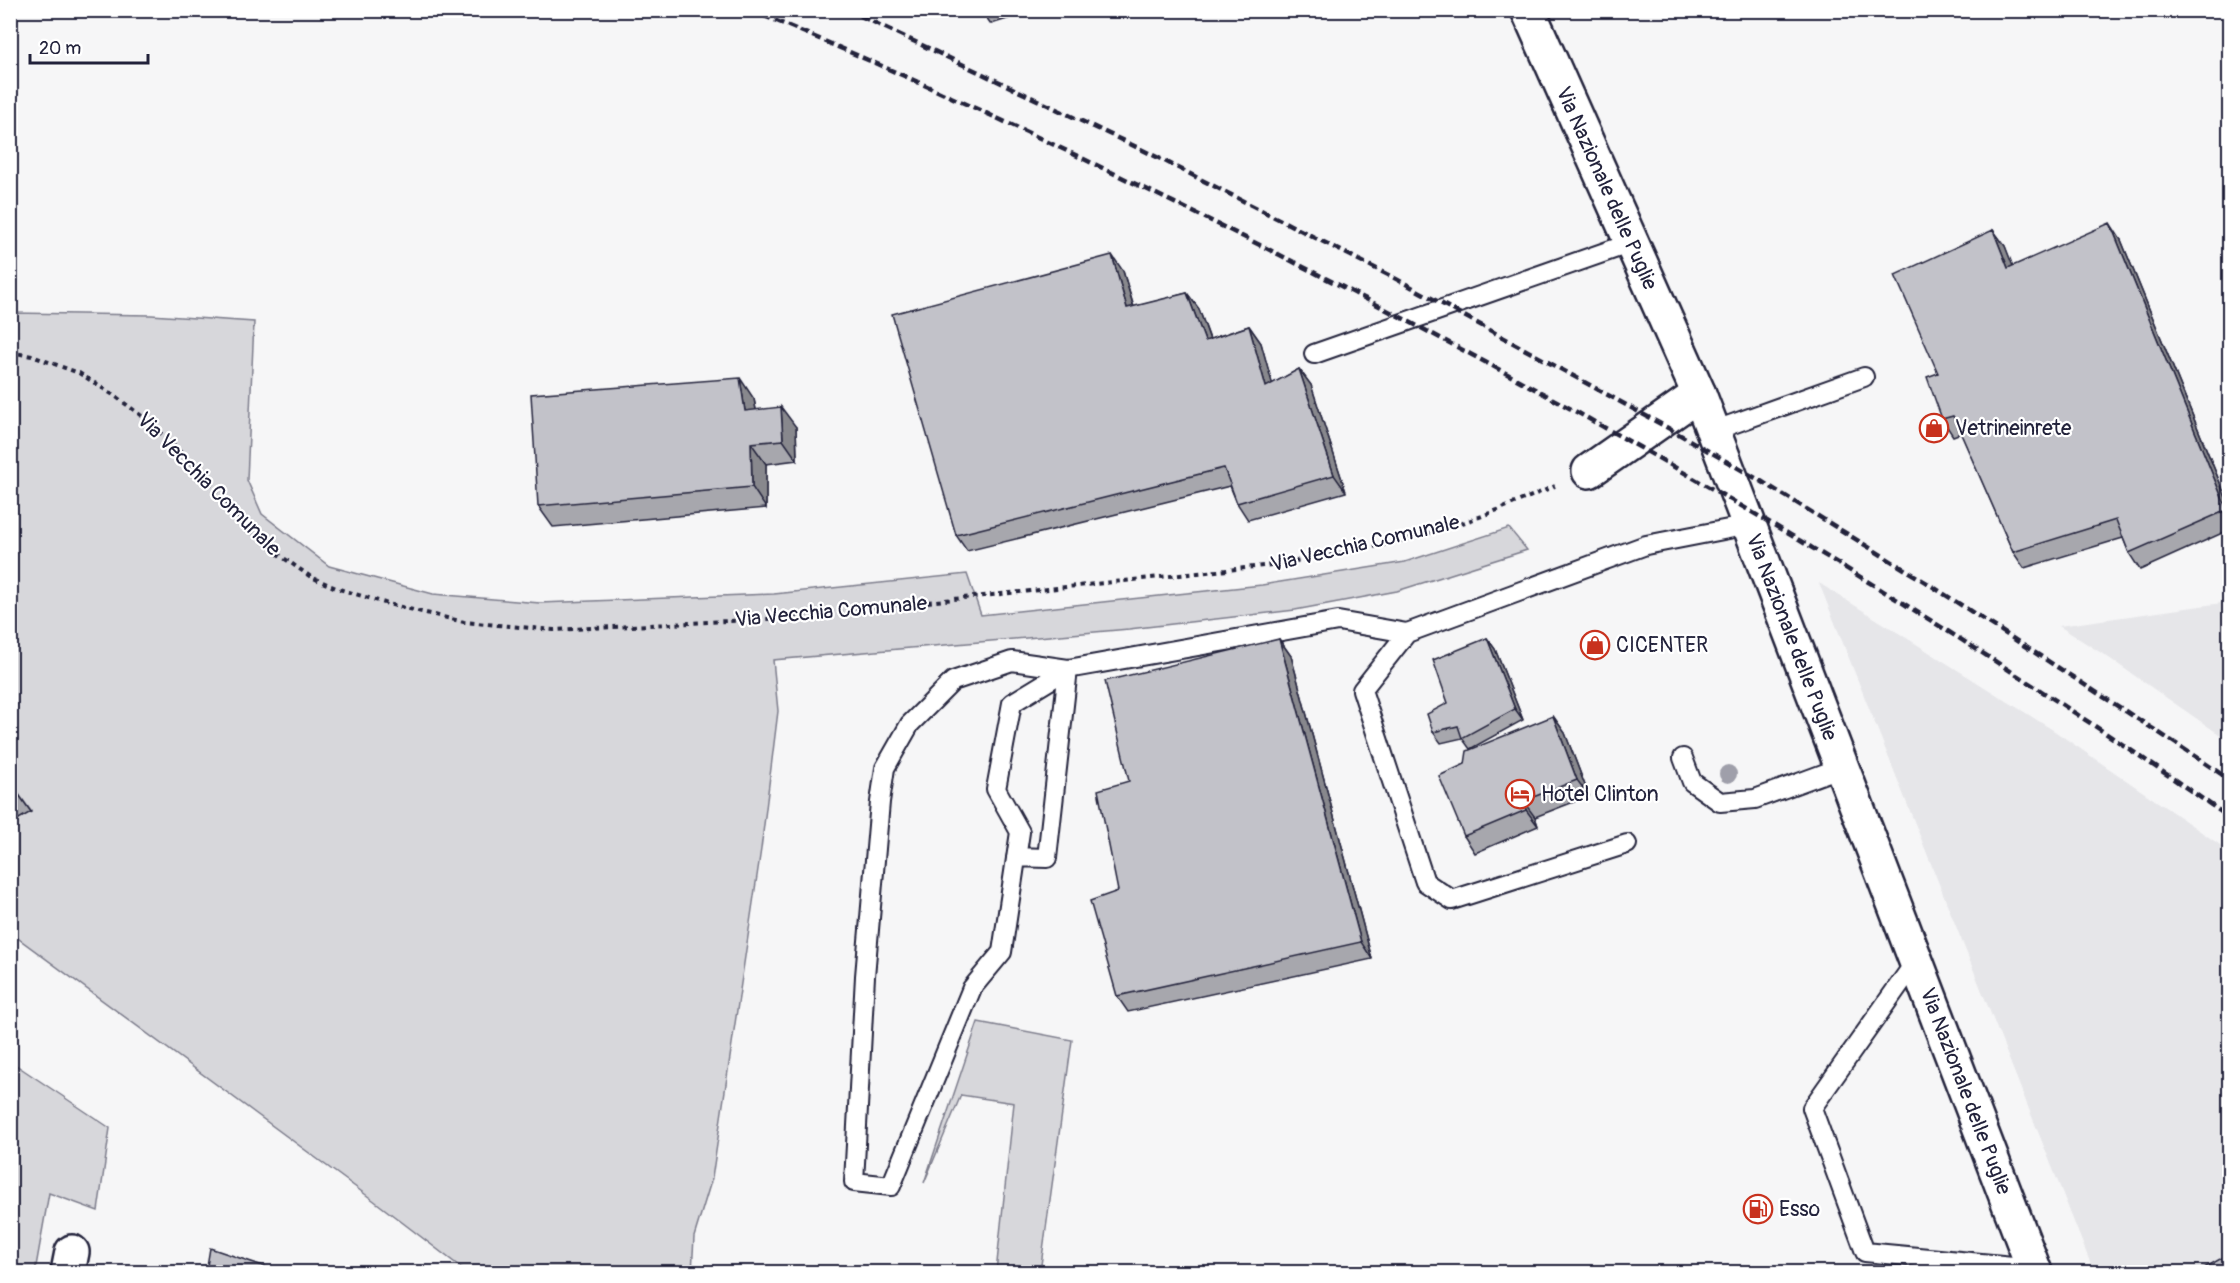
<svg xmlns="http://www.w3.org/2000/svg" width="2240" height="1283" viewBox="0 0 2240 1283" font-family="Pangolin,sans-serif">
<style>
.built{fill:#e6e6e9}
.green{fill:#d7d7db;stroke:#7c7c8b;stroke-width:1.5}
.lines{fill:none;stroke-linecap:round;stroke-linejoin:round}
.service-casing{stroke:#22223b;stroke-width:22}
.minor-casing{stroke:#22223b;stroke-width:38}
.primary-casing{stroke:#22223b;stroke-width:38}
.path{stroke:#22223b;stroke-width:4;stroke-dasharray:4.5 4.5;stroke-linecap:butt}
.service{stroke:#fff;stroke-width:18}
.minor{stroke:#fff;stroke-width:33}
.primary{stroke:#fff;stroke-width:33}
.rail{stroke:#22223b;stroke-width:4.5;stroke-dasharray:9 4.5;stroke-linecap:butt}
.tree{fill:#9f9faa}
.wall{fill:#a7a7ad;stroke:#22223b;stroke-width:1.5}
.shaded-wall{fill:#88888d;stroke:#22223b;stroke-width:1.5}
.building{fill:#c2c2c9;stroke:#22223b;stroke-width:1.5}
.labels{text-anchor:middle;stroke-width:4.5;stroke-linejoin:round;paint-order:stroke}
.street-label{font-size:21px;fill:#22223b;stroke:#fff}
.poi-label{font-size:21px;fill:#22223b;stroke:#fff;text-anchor:start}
</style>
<rect width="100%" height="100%" fill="#f6f6f7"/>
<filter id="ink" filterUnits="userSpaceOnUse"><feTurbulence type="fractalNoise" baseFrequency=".0167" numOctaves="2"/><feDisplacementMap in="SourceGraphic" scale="12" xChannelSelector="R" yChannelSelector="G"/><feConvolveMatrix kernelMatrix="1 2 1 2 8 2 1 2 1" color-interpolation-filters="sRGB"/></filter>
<g filter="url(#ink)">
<path class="built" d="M1819,583L2053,730L2229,851V1272H2094Z
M2229,602V741L2109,658L2059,626Z"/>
<path class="green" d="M11,313L151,315L254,322L247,480L262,514L329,566L433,594L540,603L774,594L967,574L981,615L1262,585L1405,562L1509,528L1527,550L1397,591L1295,610L1129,629L773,660L778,711L761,849L712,1178L694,1237L692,1272H467L373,1200L11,933V824L31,811L10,782Z
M978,1022L1072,1040L1040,1272H996L1014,1103L961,1095L924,1183Z
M10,1061L110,1128L98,1211L49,1193L35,1272H11Z"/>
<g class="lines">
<g class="service-casing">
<path id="service" d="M1314,354L1631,243
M1713,431L1864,377
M1068,669L1012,703L996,789L1020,832L1002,952L972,988L891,1186L854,1182L865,976L880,802L885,768L910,724L953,681L1012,661L1068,669L1338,621L1407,633
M1683,758L1692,782L1720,802L1755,799L1842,767
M1627,844L1452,900L1425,882L1362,690L1407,633L1646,545L1749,525
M1016,857L1047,858L1068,669
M1916,961L1812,1108L1865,1252L2034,1268"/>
</g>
<g class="minor-casing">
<path id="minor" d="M1589,471L1699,394
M68,1272L72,1252"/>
</g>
<g class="primary-casing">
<path id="primary" d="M1528,10L1699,394L2035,1272"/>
</g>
<path class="path" d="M10,352L32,356L79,373L115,396L147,420L208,479L244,525L278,554L311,577L336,588L388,604L464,622L554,630L767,619L1264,566C1323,557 1383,547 1440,530C1479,519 1517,502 1555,486"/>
<use href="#service" class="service"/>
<use href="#minor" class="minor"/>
<use href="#primary" class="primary"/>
<path class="rail" d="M750,10C926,82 1097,164 1266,248C1600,416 1923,604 2230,818
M848,10L1151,154L1406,284L1668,428L1761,481L1927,583L2178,745L2230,780"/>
</g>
<circle class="tree" cx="1728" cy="774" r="9"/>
<path class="wall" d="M981,10H1036L991,24Z
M1993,230L2005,246L2012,266L2121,240L2229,505V530L2140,570L2129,553L2123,538L2024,568L2013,552L1961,433L1953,436L1942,419L1938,373Z
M1123,271L1134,307L1187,293L1199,309L1210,339L1249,326L1261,343L1272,384L1299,369L1311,385L1346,492L1248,520L1237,503L1230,486L967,551L956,535Z
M754,399L756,410L796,427L797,460L766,464V508L553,527L538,506Z
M1487,638L1495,649L1523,720L1470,749L1462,738L1441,743L1433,732L1448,703Z
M1279,639L1291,656L1372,959L1128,1012L1117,996L1118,891L1129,781Z
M1553,716L1565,733L1589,796L1535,817L1538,826L1475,853L1464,836L1465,764Z
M10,782L31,812L10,824Z"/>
<path class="shaded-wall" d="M2110,223L2121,240L2229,505V514L2227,510Z
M1993,230L2005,246L2020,284L2008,268Z
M1112,255L1123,271L1139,325L1127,308Z
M1187,293L1199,309L1216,357L1205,341Z
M1249,326L1261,343L1278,404L1266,387Z
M1299,369L1311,385L1346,492L1334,475Z
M740,378L754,399L760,432L745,411Z
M781,407L796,427L797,460L783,440Z
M751,443L766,464V508L752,487Z
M1487,638L1495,649L1523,720L1515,709Z
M1279,639L1291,656L1372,959L1361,942Z
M1553,716L1565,733L1589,796L1577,780Z
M1523,801L1535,817L1538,826L1526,810Z"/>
<path class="building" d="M2110,223L2227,510L2129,553L2116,520L2013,552L1953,416L1942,419L1927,377L1938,373L1895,275L1993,230L2008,268Z
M1112,255L1127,308L1187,293L1205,341L1249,326L1266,387L1299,369L1334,475L1237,503L1224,468L956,535L892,314Z
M740,378L745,411L781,407L783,440L751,443L752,487L538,506L531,394Z
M1487,638L1515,709L1462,738L1458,726L1433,732L1427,714L1448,703L1433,660Z
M1279,639L1361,942L1117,996L1090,901L1118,891L1098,790L1129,781L1105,681Z
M1553,716L1577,780L1523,801L1526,810L1464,836L1439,776L1465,764L1467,751Z
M10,782L16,791L10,794Z
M210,1248L281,1272H206Z
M2229,1254V1272H2197Z"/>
</g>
<defs>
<g id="shop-ring" transform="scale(1.5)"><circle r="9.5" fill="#fff" stroke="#c8321e" stroke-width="1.5"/><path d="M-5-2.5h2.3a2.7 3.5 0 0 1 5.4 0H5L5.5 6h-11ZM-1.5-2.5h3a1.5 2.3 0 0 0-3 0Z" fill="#c8321e"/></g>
<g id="hotel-ring" transform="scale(1.5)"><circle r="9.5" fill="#fff" stroke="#c8321e" stroke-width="1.5"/><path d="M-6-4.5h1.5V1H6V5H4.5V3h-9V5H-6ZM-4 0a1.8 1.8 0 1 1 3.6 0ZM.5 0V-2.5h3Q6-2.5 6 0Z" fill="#c8321e"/></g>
<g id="fuel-ring" transform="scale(1.5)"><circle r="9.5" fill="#fff" stroke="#c8321e" stroke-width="1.5"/><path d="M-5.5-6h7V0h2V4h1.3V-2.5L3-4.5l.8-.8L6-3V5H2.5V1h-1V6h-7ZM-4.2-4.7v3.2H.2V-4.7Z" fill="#c8321e"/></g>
</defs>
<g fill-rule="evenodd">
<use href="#shop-ring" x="1934" y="428"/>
<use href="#shop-ring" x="1595" y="645"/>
<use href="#hotel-ring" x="1520" y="794"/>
<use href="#fuel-ring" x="1758" y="1209"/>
</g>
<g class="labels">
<g class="street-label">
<text transform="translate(1607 188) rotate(66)" y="7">Via Nazionale delle Puglie</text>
<text transform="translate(209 484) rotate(45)" y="7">Via Vecchia Comunale</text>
<text transform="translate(1365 543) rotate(-13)" y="7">Via Vecchia Comunale</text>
<text transform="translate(831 611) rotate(-5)" y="7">Via Vecchia Comunale</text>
<text transform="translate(1792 637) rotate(69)" y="7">Via Nazionale delle Puglie</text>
<text transform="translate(1966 1091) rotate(69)" y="7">Via Nazionale delle Puglie</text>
</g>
<g class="poi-label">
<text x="1955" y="435">Vetrineinrete</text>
<text x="1616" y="652">CICENTER</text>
<text x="1541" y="801">Hotel Clinton</text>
<text x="1779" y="1216">Esso</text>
</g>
</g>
<rect width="2240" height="1283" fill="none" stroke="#fff" stroke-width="36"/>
<rect x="18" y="18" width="2204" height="1247" fill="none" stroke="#22223b" stroke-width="2" filter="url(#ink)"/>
<path d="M30 54v9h118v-9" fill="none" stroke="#22223b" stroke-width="3"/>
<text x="39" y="54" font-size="18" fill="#22223b" stroke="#ffffff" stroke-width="4.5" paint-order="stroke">20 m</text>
</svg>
